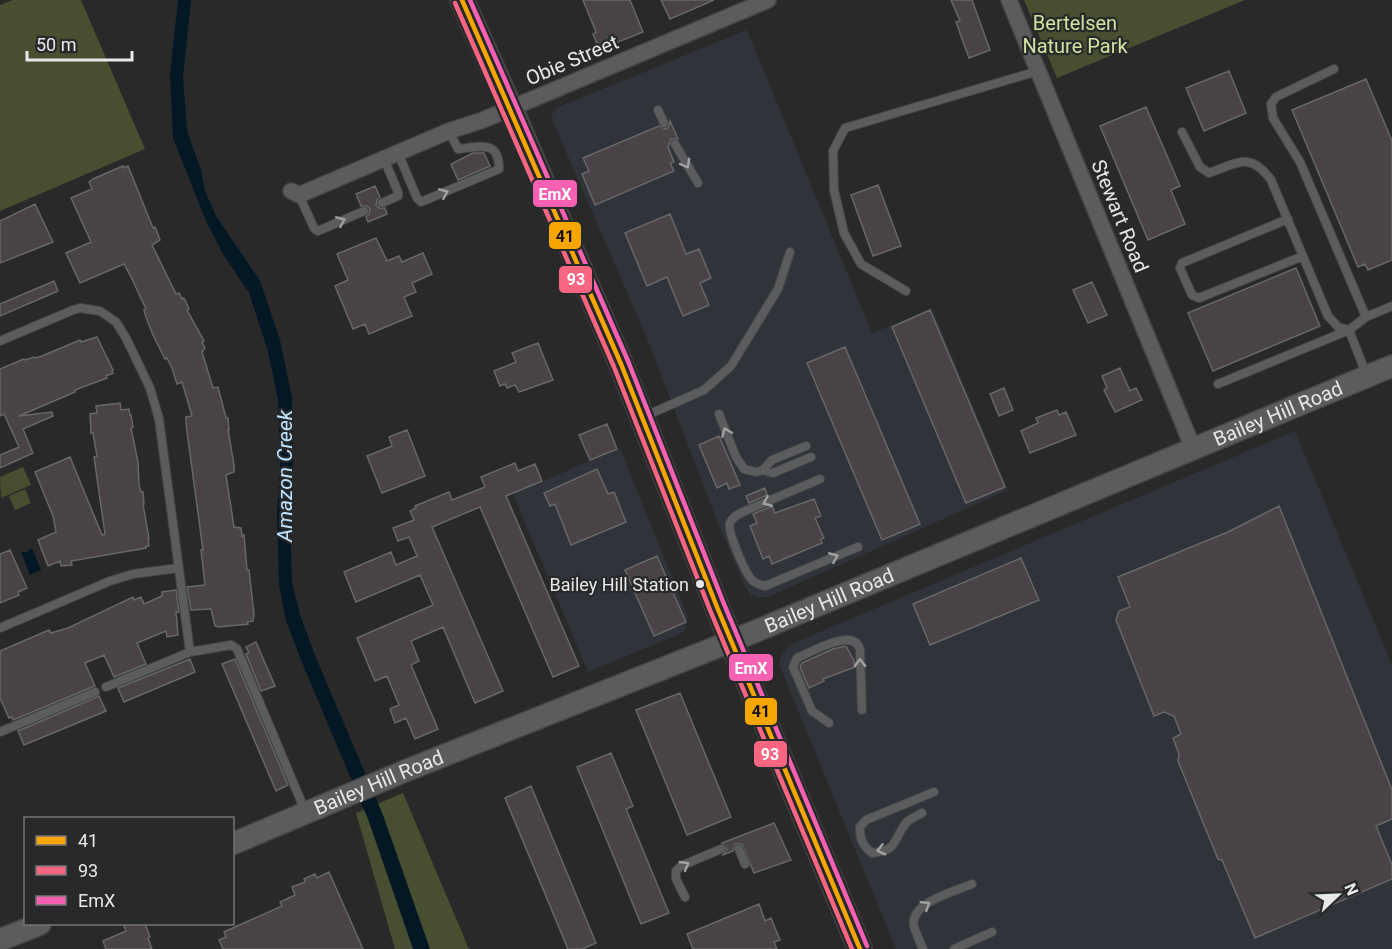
<svg xmlns="http://www.w3.org/2000/svg" width="1392" height="949" viewBox="0 0 1392 949" font-family="Roboto,sans-serif">
<style>
.built{fill:#30343a}
.green{fill:#484f31}
.water{fill:#041725}
.building{fill:#494347;stroke:#676767;stroke-width:1.5}
.lines{fill:none;stroke-linecap:round;stroke-linejoin:round}
.lane-casing{stroke:#454546;stroke-width:10}
.street-casing{stroke:#454546;stroke-width:18}
.secondary-casing{stroke:#454546;stroke-width:24}
.primary-casing{stroke:#454546;stroke-width:26}
.lane{stroke:#5b5c5d;stroke-width:8}
.street{stroke:#5b5c5d;stroke-width:15}
.secondary{stroke:#5b5c5d;stroke-width:21}
.primary{stroke:#6d6666;stroke-width:22}
.bus-1-casing{stroke:#28292b;stroke-width:9}
.bus-2-casing{stroke:#28292b;stroke-width:9}
.bus-3-casing{stroke:#28292b;stroke-width:9}
.bus-1{stroke:#f7a600;stroke-width:4.5}
.bus-2{stroke:#fa6682;stroke-width:4.5}
.bus-3{stroke:#f860b3;stroke-width:4.5}
.oneway{stroke:#a1a2a3}
.bus-dot{fill:#e7e8e9;stroke:#28292b;stroke-width:2}
.labels{text-anchor:middle;stroke-width:4.5;stroke-linejoin:round;paint-order:stroke}
.bus-label{font-size:18px;fill:#e7e8e9;stroke:#28292b;text-anchor:end}
.park-label{font-size:20px;fill:#d3e2a0;stroke:#28292b}
.street-label{font-size:20px;fill:#e7e8e9;stroke:#28292b}
.water-label{font-size:21px;font-style:italic;fill:#c0e5ff;stroke:#28292b}
.line-badge{stroke:#28292b;stroke-width:2}
.badge-label{font-size:16px;text-anchor:middle;font-weight:bold;fill:#fff}
.pale-badge-label{font-size:16px;text-anchor:middle;font-weight:bold;fill:#111}
</style>
<rect width="100%" height="100%" fill="#29292a"/>
<path class="built" d="M747,30L872,333L932,308L1008,490L768,597H756L750,594L745,587L714,513L647,338L551,117L556,108Z
M1295,431L1392,665V949H896L779,664L781,656L789,645Z
M620,448L688,617L684,632L588,672L513,494Z"/>
<path class="green" d="M13,0H81L145,149L0,211V5Z
M1024,0H1245L1057,78Z
M23,467L31,485L1,498L0,477Z
M25,489L31,503L15,510L9,496Z
M403,793L469,949H395L356,813Z"/>
<path class="water" d="M178,0H191L183,78L187,131L201,170L205,191L216,216L260,281L280,340L292,398L293,459L290,520L292,582L300,615L316,658L383,815L430,949H413L368,819L303,665L286,621L279,585L277,515L280,464L278,400L268,351L249,293L223,254L206,221L173,138L170,75Z
M32,548L41,570L30,575L21,552H27Z"/>
<path class="building" d="M583,0H630L643,32L610,45L612,48L601,53L593,34L596,32Z
M661,0H714L670,19Z
M951,0H972L990,50L969,58L956,22L960,21Z
M1229,71L1246,113L1204,131L1186,88Z
M1366,79L1392,141V260L1368,270L1365,264L1358,267L1292,110Z
M1146,107L1180,186L1171,190L1185,224L1148,240L1100,126Z
M670,121L678,139H671L668,147L674,162L670,163L674,171L595,205L582,174L589,171L583,158L659,126L666,129L669,126Z
M473,153H484L490,166L458,180L451,164Z
M123,166V168L128,166L153,228L155,227L160,240L152,245L176,294L179,293L182,299L184,298L189,309L187,310L204,341L202,342L205,348L202,352L213,388L218,387L226,418H228L229,430H228L234,465V472L226,475L234,527L241,528L242,536L244,535L247,570H249L254,614L253,621L247,622L248,624L218,627L215,626L211,609L191,610L187,587L205,585L201,550H203L186,424V417L192,416L182,382L177,384L172,368L167,358L165,359L153,335L146,317L144,310L146,309L131,277L124,264L80,283L66,253L91,242L71,198L92,189L89,182L93,179Z
M878,185L901,246L873,256L851,195Z
M375,186L380,197L377,200L376,205L379,208H385L387,214L368,222L366,217L369,214L370,209L367,206H361L356,194Z
M35,204L53,242L0,263V221Z
M670,214L686,254L699,249L711,278L700,283L709,305L683,316L667,277L647,286L625,233Z
M376,238L387,261L399,256L402,262L423,253L432,274L412,283L416,292L404,297L412,316L369,334L365,324L353,329L335,286L348,280L337,254Z
M1296,268L1320,326L1213,371L1188,313Z
M54,281L58,291L0,316V304Z
M1092,282L1107,315L1088,323L1073,290Z
M930,310L1005,487L966,503L892,327Z
M97,337L113,370L112,371L113,373L106,376L107,378L75,390V392L19,416L52,412L53,416L23,429L33,453L0,468V455L19,447L4,414L0,416V369L24,359L25,360L34,357L35,358L42,356L80,340L81,342Z
M538,343L553,380L519,392L515,385L507,388L505,384L500,386L494,371L516,362L512,353Z
M845,347L920,524L882,540L807,363Z
M1120,368L1130,391L1136,388L1142,400L1115,412L1104,390L1107,388L1102,376Z
M1004,388L1013,410L999,416L990,394Z
M120,403L121,410L129,409L130,415H131L133,427L131,428L138,462L139,485L141,492H143L144,504H143L149,539H148L149,546H146V548L71,561L72,565L61,566L60,561L48,566L38,540L56,532L53,516L35,472L70,457L102,535L105,534L94,457L97,456L93,433H91L90,414L97,413L96,406Z
M1057,410L1059,415L1066,412L1076,435L1030,453L1021,431L1038,423L1036,418Z
M607,424L617,449L590,460L579,435Z
M407,430L425,476L382,493L367,456L392,446L389,437Z
M719,436L740,485L729,489L727,483L717,488L699,445Z
M515,463L518,471L535,464L542,481L506,496L579,666L553,677L480,507L432,527L503,691L475,703L443,627L411,641L419,661L411,665L438,729L415,739L406,718L395,723L390,709L399,705L387,676L375,681L357,638L433,605L420,575L356,602L344,572L391,552L396,565L417,556L409,537L398,541L393,528L414,520L410,511L416,508L415,506L449,492L452,500L485,487L481,477Z
M597,469L608,494L614,492L626,522L571,545L555,504L550,506L544,493Z
M765,488L767,495L749,503L746,496Z
M814,499L821,516L815,518L824,538L821,539L822,543L772,564L769,556L763,559L750,526L757,523L753,514L772,506L775,513Z
M1279,506L1392,790V819L1376,826L1392,865V879L1255,938L1222,860L1218,859L1178,761L1179,754L1173,738L1181,734L1174,716L1164,712L1154,716L1116,620L1119,611L1130,607L1118,577L1228,532Z
M10,550L27,588L18,592L19,595L0,603V554Z
M657,556L686,622L654,636L625,570Z
M1021,558L1039,600L930,645L913,604Z
M176,590L179,612H176L178,635L167,637L166,631L137,643L146,664L114,677L104,655L85,663L95,686L13,720L12,717L9,718L0,698V651L49,630L51,633L68,628L133,597L134,600L141,597L144,604L162,596V592Z
M256,642L275,686L261,691L246,654L249,652L246,647Z
M846,646L854,661L855,667L823,679L824,681L809,688L800,667L802,663L833,649Z
M190,659L195,672L124,702L118,688Z
M235,659L288,785L276,791L222,664Z
M680,693L731,817L687,835L636,710Z
M99,696L106,711L24,745L18,731Z
M611,753L633,806L626,809L669,913L641,924L577,767Z
M531,786L596,943L582,949H568L505,798Z
M774,823L791,860L754,873L742,844H736L733,851L723,855L727,849L722,843Z
M329,872L363,949H223L219,940L226,937L224,932L282,906L280,902L295,895L292,887L305,882L304,879L315,874L317,878Z
M759,904L765,921L771,918L780,940L774,942L777,949H693L687,934Z
M123,924H145L150,937L148,938L152,949H106L103,941L126,931Z"/>
<g class="lines">
<g class="lane-casing">
<path id="lane" d="M1334,69L1276,97L1271,104L1273,118L1300,162L1366,317L1392,306
M658,110L664,123
M1182,132L1200,167L1209,173C1238,163 1250,151 1271,180L1328,316L1338,327L1349,330
M675,144L698,183
M398,153L417,198L421,202L499,169C499,139 479,147 458,149L449,131
M299,195L314,228L318,231L364,211
M382,203L398,196V192L384,159
M1288,219L1182,263L1180,268L1192,295L1199,298L1303,256
M906,291L861,264L844,233L834,190L833,151L845,128L1038,71
M1366,317L1349,330L1367,376
M0,341L73,310L80,308L100,311L116,322L126,338L150,388L159,419L190,652L231,645L237,649L306,813
M1218,384L1349,330
M719,414L736,457L744,469L756,472L763,470L773,473L811,457
M643,417L704,390L731,366L778,289L790,252
M763,470L772,460L806,446
M820,479L745,511C739,514 733,516 730,523C727,531 745,573 752,580C755,583 760,585 765,586L858,547
M0,628L110,581L133,574L178,568
M106,687L190,652
M829,723L812,711L793,667L797,658C812,652 853,627 860,649L862,710
M0,732L95,692
M922,813C917,816 909,819 906,823C892,841 899,850 872,853C862,845 860,839 860,827L866,820L934,792
M739,849L745,864
M685,897L676,879V871L681,866L721,849
M923,949C920,942 916,934 914,926C909,903 955,891 972,884
M954,949L992,932"/>
</g>
<g class="street-casing">
<path id="street" d="M1009,0L1193,448
M291,191L299,195L449,131L483,120L768,0"/>
</g>
<g class="secondary-casing">
<g id="secondary">
<path id="s1" d="M232,844L405,771L732,641L1392,366"/>
<path d="M0,940L40,924"/>
</g>
</g>
<g class="primary-casing">
<path id="primary" d="M462,0L511,109L621,364L717,607L860,949"/>
</g>
<use href="#lane" class="lane"/>
<use href="#street" class="street"/>
<use href="#secondary" class="secondary"/>
<use href="#primary" class="primary"/>
<g class="bus-1-casing">
<path id="bus-1" d="M462,0L621,364L717,607L860,949"/>
</g>
<g class="bus-2-casing">
<path id="bus-2" d="M455,3L614,367L710,610L852,949"/>
</g>
<g class="bus-3-casing">
<path id="bus-3" d="M470,0L628,361L724,604L867,946"/>
</g>
<use href="#bus-1" class="bus-1"/>
<use href="#bus-2" class="bus-2"/>
<use href="#bus-3" class="bus-3"/>
</g>
<defs><path id="oneway-chevron" d="M-2-3.5L2.5 0L-2 3.5" fill="none" stroke-width="1.6" stroke-linecap="round" stroke-linejoin="round" transform="scale(1.5)"/></defs>
<g class="oneway">
<use href="#oneway-chevron" transform="translate(686 164) rotate(61)"/>
<use href="#oneway-chevron" transform="translate(444 193) rotate(-23)"/>
<use href="#oneway-chevron" transform="translate(341 221) rotate(-23)"/>
<use href="#oneway-chevron" transform="translate(726 432) rotate(-112)"/>
<use href="#oneway-chevron" transform="translate(767 502) rotate(157)"/>
<use href="#oneway-chevron" transform="translate(834 557) rotate(-23)"/>
<use href="#oneway-chevron" transform="translate(860 663) rotate(-91)"/>
<use href="#oneway-chevron" transform="translate(881 850) rotate(165)"/>
<use href="#oneway-chevron" transform="translate(685 865) rotate(-30)"/>
<use href="#oneway-chevron" transform="translate(926 905) rotate(-32)"/>
</g>
<circle class="bus-dot" cx="700" cy="584" r="5"/>
<g class="labels">
<g class="bus-label">
<text x="689" y="591">Bailey Hill Station</text>
</g>
<g class="park-label">
<text x="1075" y="30">Bertelsen<tspan x="1075" dy="23">Nature Park</tspan></text>
</g>
<g class="street-label">
<text transform="translate(572 60) rotate(-23)" y="7">Obie Street</text>
<text transform="translate(1120 216) rotate(68)" y="7">Stewart Road</text>
<text dy="7" stroke="none"><textPath href="#s1" startOffset="1131">Bailey Hill Road</textPath></text>
<text dy="7" stroke="none"><textPath href="#s1" startOffset="645">Bailey Hill Road</textPath></text>
<text dy="7" stroke="none"><textPath href="#s1" startOffset="159">Bailey Hill Road</textPath></text>
</g>
<g class="water-label">
<text transform="translate(285 476) rotate(-90)" y="7">Amazon Creek</text>
</g>
</g>
<g class="line-badge">
<rect x="532" y="179" width="46" height="29" rx="6" fill="#f860b3"/>
<rect x="548" y="221" width="34" height="29" rx="6" fill="#f7a600"/>
<rect x="558" y="265" width="35" height="29" rx="6" fill="#fa6682"/>
<rect x="728" y="653" width="46" height="29" rx="6" fill="#f860b3"/>
<rect x="744" y="697" width="34" height="29" rx="6" fill="#f7a600"/>
<rect x="753" y="740" width="35" height="28" rx="6" fill="#fa6682"/>
</g>
<g class="badge-label">
<text x="555" y="200">EmX</text>
<text x="576" y="285">93</text>
<text x="751" y="674">EmX</text>
<text x="770" y="760">93</text>
</g>
<g class="pale-badge-label">
<text x="565" y="242">41</text>
<text x="761" y="717">41</text>
</g>
<rect x="24" y="817" width="210" height="108" fill="#28292b" stroke="#747577" stroke-width="1.5"/>
<rect x="36" y="836" width="30" height="9" fill="#f7a600" stroke="#747577" stroke-width="1.5"/>
<text x="78" y="847" font-size="18" fill="#e7e8e9">41</text>
<rect x="36" y="866" width="30" height="9" fill="#fa6682" stroke="#747577" stroke-width="1.5"/>
<text x="78" y="877" font-size="18" fill="#e7e8e9">93</text>
<rect x="36" y="896" width="30" height="9" fill="#f860b3" stroke="#747577" stroke-width="1.5"/>
<text x="78" y="907" font-size="18" fill="#e7e8e9">EmX</text>
<g transform="translate(1338 895) rotate(67)" stroke="#28292b" stroke-width="4.5" paint-order="stroke">
<path d="M0-4.5L10 22L0 15L-10 22Z" fill="#e7e8e9"/>
<text y="-9" font-size="16" font-weight="bold" text-anchor="middle" fill="#e7e8e9">N</text>
</g>
<path d="M27 51v9h105v-9" fill="none" stroke="#e7e8e9" stroke-width="3"/>
<text x="36" y="51" font-size="18" fill="#e7e8e9" stroke="#28292b" stroke-width="4.5" paint-order="stroke">50 m</text>
</svg>
